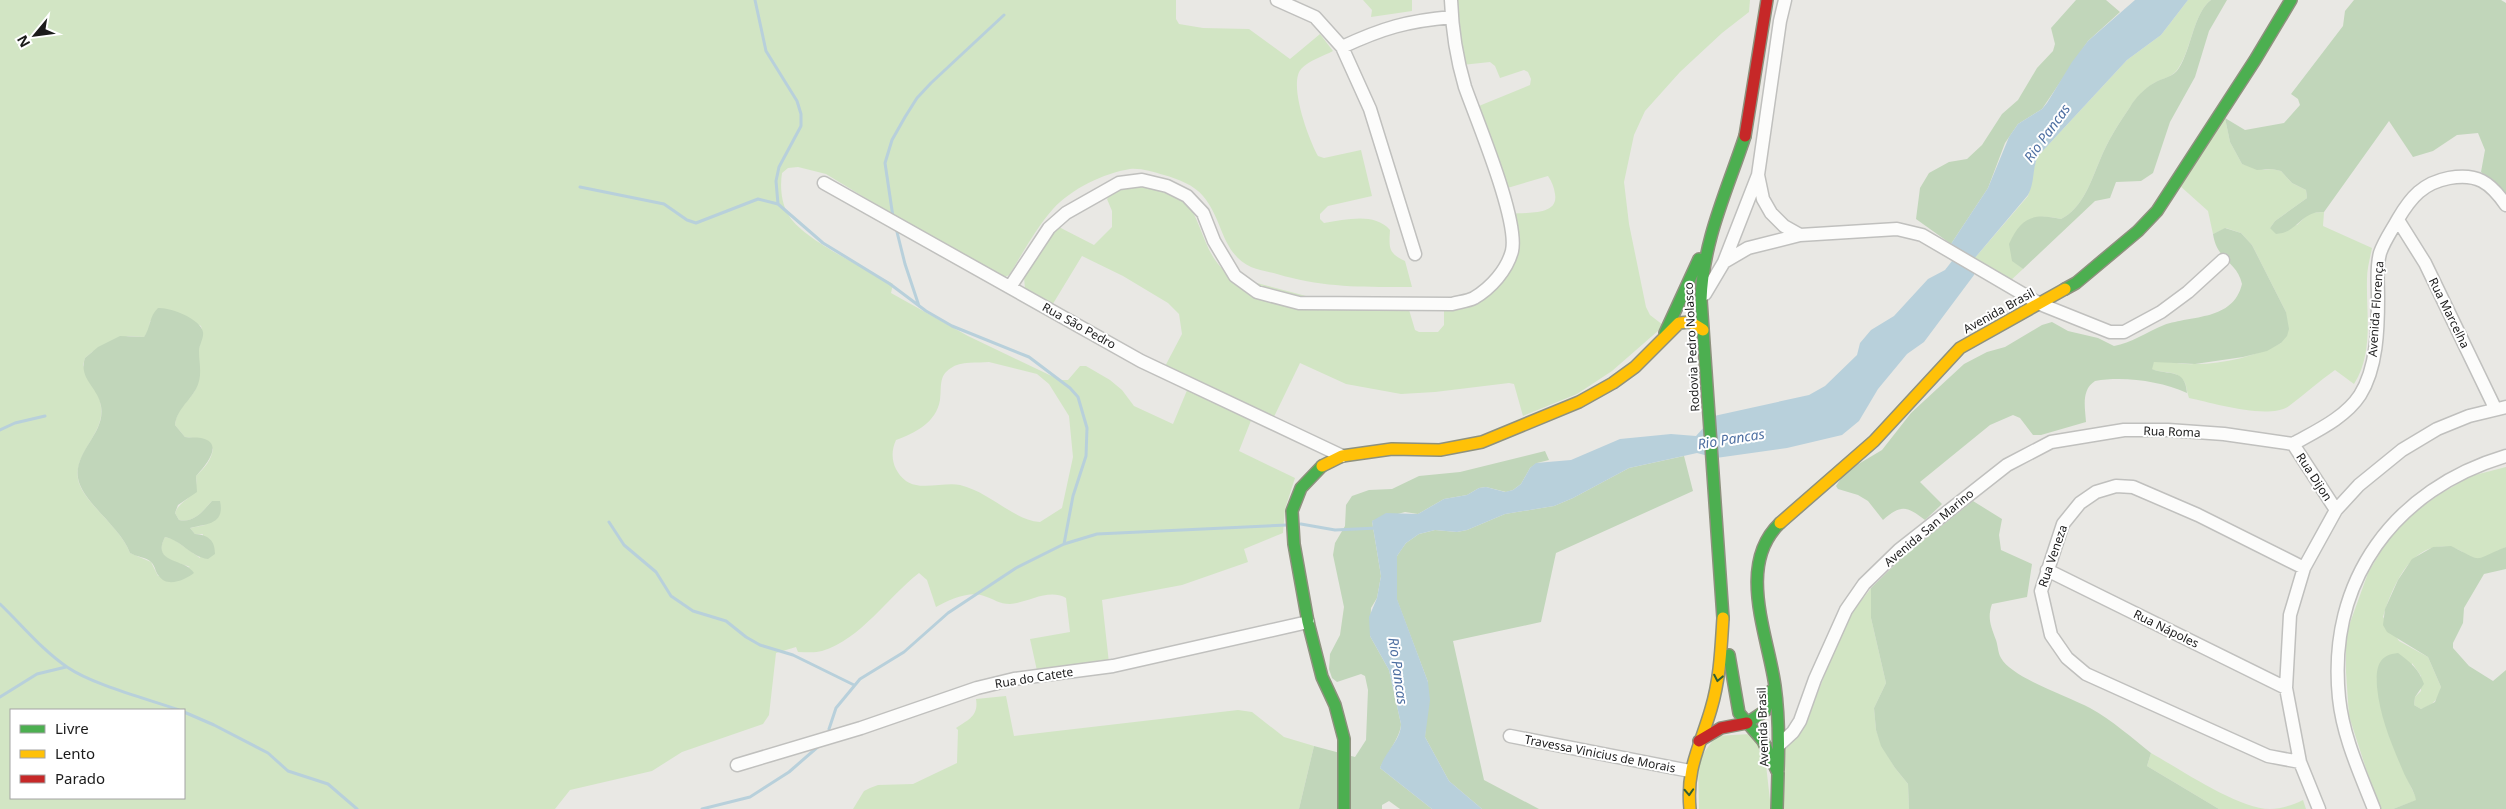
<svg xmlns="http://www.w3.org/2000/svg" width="2506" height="809" viewBox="0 0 2506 809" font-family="'Noto Sans',sans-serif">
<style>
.grass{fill:#d2e5c4;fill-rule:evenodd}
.forest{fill:#c1d6ba}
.water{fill:#b8d0db}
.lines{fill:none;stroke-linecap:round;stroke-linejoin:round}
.stream{stroke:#b8d0db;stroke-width:3}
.street-casing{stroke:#c0c0be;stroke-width:15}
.fast-casing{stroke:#8e917e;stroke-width:14}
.slow-casing{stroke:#8e917e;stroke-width:14}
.jam-casing{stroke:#8e917e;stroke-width:14}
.street{stroke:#fcfcfb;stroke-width:12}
.fast{stroke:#4caf50;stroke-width:11}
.slow{stroke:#ffc107;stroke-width:11}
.jam{stroke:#c62828;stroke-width:11}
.oneway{stroke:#315e33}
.labels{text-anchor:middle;stroke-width:4;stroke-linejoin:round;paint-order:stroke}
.street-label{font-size:12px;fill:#1b1b1b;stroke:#fff}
.water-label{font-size:14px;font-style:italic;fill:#4f70a2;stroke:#fff}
</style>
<rect width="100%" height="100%" fill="#e9e8e4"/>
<path class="grass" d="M0,0H1176V19L1179,24L1203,28L1249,29L1290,59L1320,34L1333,51C1323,56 1309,61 1302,68C1287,82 1309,140 1318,156L1324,158L1361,150L1372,196L1328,206L1320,214V219L1324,223C1346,220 1374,212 1390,230C1389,248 1388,253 1405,261L1412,287C1364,287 1324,288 1277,274C1269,272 1259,270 1251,267C1221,253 1223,219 1203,196C1194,185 1178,179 1164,175C1153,172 1141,168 1130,169C1104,173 1071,189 1053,209C1036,228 1023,253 1009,275L1003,278L969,261L826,174L798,167L788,168L782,173C780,186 781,202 788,214C801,239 867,269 893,284L891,293L968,336L1060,380H1068L1080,366H1086L1110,380L1122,390L1134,406L1173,424L1188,388L1161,374L1182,334L1179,314L1168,303L1123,276L1082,256L1051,307L1025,289L1024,277L1055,225L1094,245L1112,227V211L1107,199C1124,174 1163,193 1186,200C1204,226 1205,262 1234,277L1325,301L1407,303L1415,330L1419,332H1438L1444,325V303L1475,294L1504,263L1512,214C1527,212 1559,216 1555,194C1554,187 1552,182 1548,176L1504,189L1474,108L1530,85L1531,79L1528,72L1524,70L1500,78L1495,66L1490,62L1462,65L1453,0H1750L1749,12L1722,33L1680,72L1645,111L1634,135L1624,182L1629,224L1646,307L1650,315L1663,325L1659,330L1612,371L1577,394L1523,416L1514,384L1509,383L1435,392L1401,394L1346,384L1300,363L1270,425L1252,418L1239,451L1295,478L1285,509L1283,533L1244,549L1248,562L1182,585L1102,600L1109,663L1038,675L1030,639L1070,632L1066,598C1048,588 1028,603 1010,604C999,604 994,599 984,596C971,590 948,600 936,607L927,580L919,573C887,598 861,639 822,651C815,653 806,652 798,652L796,647L776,653L769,715L763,724L682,752L652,771L570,790L555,809H0ZM150,321H191L201,326C204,336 200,340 199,349C197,362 202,373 196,388C191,401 177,406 175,425L185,437L193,438L213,449C211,461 205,467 196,476C199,500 182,496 175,513L179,520C194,523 202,512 212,501L205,525L190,528L195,534H203L200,558L173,539L165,537C153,559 174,561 190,567L158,576L151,562L130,553C120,526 82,502 78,479C74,452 105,433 101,407C100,393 89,378 83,365L85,358L92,352L128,336L144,337L149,330ZM989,362L1037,374L1049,384L1069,416L1073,457L1062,508L1040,522C1013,520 990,492 960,485C944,482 920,491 906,481C893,471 889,455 896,440C915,433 936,423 940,400C942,387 938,376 951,368C960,361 978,363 989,362ZM11,710H184V798H11Z
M1363,0H1412V11L1371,17L1372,10Z
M2188,0H2211C2194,12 2191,50 2179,67C2174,77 2163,78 2154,83C2145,88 2135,99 2130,107C2119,123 2107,142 2100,160C2091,181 2083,208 2061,219C2021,210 2022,229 2013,261L2023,269L2009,282L1974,259L2028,196C2033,182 2032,169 2038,156L2127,60L2161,35Z
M2225,118L2230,142L2242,164L2265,170L2272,169L2281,171L2292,183L2306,190L2307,198L2275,221L2270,228L2297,225L2309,213L2324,212L2323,226L2372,248C2370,258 2367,269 2367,279C2366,313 2374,353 2354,384L2335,370C2319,381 2304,395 2289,406C2268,420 2213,403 2189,398C2187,393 2187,388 2185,383C2178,369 2163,374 2151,369L2154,361C2168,361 2182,365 2196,364C2224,364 2256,356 2281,343L2286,312L2252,245L2241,233L2226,228L2213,234L2208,211L2179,185Z
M2506,467V547C2498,551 2490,557 2481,559C2472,562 2465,552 2457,549C2414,535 2393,584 2383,617L2399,641L2428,657L2441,687C2439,699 2433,705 2421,709L2414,705L2415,697L2421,691V676L2412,663L2406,776L2417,800L2393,809H2379L2349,716L2346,672V634L2368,573L2388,539L2416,511L2440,494L2471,476Z
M1871,588V618L1886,683L1874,708L1876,730L1882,746L1895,768L1908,784L1909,809H1777L1779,751C1819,715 1824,664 1848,619C1854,608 1864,598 1871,588Z
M1006,696L1014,736L1238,710L1252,712L1284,737L1314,746L1299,809H853L864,791L870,788L878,785L913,784L957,763L958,730L956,728C968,720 979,716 976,699Z
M1750,734L1765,756L1771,809H1699L1698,761L1716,736Z
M2151,753C2180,769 2238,809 2270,809C2281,809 2293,805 2303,800L2306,809H2219L2147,766Z"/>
<path class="forest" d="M2076,0H2106L2120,12L2088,41L2042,109L2018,124L2005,143L1988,188L1951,244L1916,219L1920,188L1929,173L1949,162L1967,159L1982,145L2002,114L2018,100L2037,68L2053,51L2055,44L2051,28Z
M2211,0H2227L2209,31L2195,77L2170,122L2153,173L2141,181L2116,182L2110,198L2095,201L2023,269L2012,261L2009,244C2021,217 2033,213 2061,219C2083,208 2091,181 2100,160C2107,142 2119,123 2130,107C2135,98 2145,88 2154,83C2162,78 2174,77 2179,68C2191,50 2194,12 2211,0Z
M2354,0H2501L2506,3V197L2494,182L2481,172L2485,150L2478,133L2457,135L2433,151L2413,157L2389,121L2324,212C2300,211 2298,233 2276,234L2270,228L2275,221L2307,198L2306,190L2292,183L2281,171L2272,169L2257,170L2242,164L2230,142L2225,118L2245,130L2284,123L2300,105L2298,99L2291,94L2343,26L2345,11Z
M2225,228L2241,233L2252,245L2286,312L2289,329L2287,336L2281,343L2267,351L2243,357L2195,364L2154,362L2152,369C2168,376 2185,367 2187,393C2160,381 2124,376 2095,381C2081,390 2085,407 2086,422L2041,435H2033L2020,418L2013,415L1990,425L1920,482L1942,504L1925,520C1907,506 1901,504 1883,520L1868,501L1858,495L1838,489L1836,486L1845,472L1882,450L1911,413L1964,364L1987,352L2005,347L2042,325L2052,322L2068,331L2098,338L2114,346C2131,343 2147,332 2164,325C2192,315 2233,321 2242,284C2237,261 2217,261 2213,234Z
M158,308C170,307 201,319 203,332C204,338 199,345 199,351C199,364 203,376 196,389C189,402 177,409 175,425L185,437C190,438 196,437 201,438C226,443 204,467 196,476L197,492L178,505L175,513L179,520C194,523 202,512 212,501H220C225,524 208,524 190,528L195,534C208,535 215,540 215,554L208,559C191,557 181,540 165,537C151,564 185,558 194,573C185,580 167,588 159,576C155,572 156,567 151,562C146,557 137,557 130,553C120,526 82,502 78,478C74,451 106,433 101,406C98,387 78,379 85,358L98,347L120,336L144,337C151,327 149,316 158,308Z
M1545,451L1549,460L1537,463L1530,468L1521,484L1513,490L1506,492L1486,487L1479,488L1467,495L1444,499L1418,514L1405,512L1372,521L1381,576L1377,598L1371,608L1370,636L1389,670L1401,724C1401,736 1386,755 1380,768L1432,809H1400L1389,801L1382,805V809H1299L1314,746L1355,757L1366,740L1368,690L1365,676L1361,674L1337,682L1332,678L1329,669L1330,654L1340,635L1344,607L1333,555L1335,543L1345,526L1346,505L1352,496L1369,490L1392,489L1419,476L1460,472Z
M1684,456L1693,491L1556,553L1541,622L1453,641L1484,780L1539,809H1482L1449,781L1425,737L1428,682L1397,600V556L1401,550L1406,543L1419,534L1435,530L1457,532L1467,530L1505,514L1554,506L1573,498L1629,468Z
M1973,501L2002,519L1999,535L2001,550L2032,564L2027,597L1992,604C1987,618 1991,626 1996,640C1998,646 1998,653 2001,658C2012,678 2068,696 2090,708C2112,720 2132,738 2151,753L2147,766L2219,809H1909L1908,784L1895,768L1881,746L1876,730L1874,708L1886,683L1871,618V588L1906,554Z
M2451,546C2486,563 2470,561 2506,547V569L2484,574L2464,608L2463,623L2453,643V648L2469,666L2493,681L2506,670V809H2393L2416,800C2414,790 2407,781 2403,771C2391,743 2380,717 2377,687C2376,669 2377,655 2398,653C2410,662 2419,669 2424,684L2415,697L2414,705L2421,709L2435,702L2441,687L2428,657L2387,632L2383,625L2385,609L2398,580L2412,559L2433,547Z"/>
<path class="water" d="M2135,0H2188L2161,35L2127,60L2038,156C2032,169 2035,182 2028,195L1974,259V275L1924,342L1907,354L1878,389L1859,421L1842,435L1787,448L1716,458L1697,453L1629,468L1573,498L1554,506L1505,514L1467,530L1457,532L1435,530L1419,534L1406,543L1397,556V599L1428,682L1430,700L1425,737L1449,781L1482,809H1432L1380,768C1385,752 1401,740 1401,724L1389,670L1370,636L1369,617L1377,598L1381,576L1372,521L1386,513L1418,514L1444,499L1467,495L1479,488L1486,487L1505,492L1513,490L1521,484L1530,468L1536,463L1571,460L1620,439L1671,434L1696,436L1714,416L1809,395L1825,386L1857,355L1860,343L1871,330L1894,316L1928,279L1945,270L1952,261L1951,244L1988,188L2009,137L2018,124L2042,109L2047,103L2072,62L2088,41Z"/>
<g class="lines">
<path class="stream" d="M755,0L766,51L797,101L801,114V126L779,167L776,181L778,204
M580,187L664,204L687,220L696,223L758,199L778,204L823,243L890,284L926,311L952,326L1029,357L1070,388L1078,397L1087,428L1086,456L1073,496L1064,544
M893,217L885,163L892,140L905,117L917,98L931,83L1004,15
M896,228L905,264L919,306
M0,430L15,423L45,416
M609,522L624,545L656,572L671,596L693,611L726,621L746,637L760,645L793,655L854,685
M1301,524L1335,530L1377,528
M0,604C22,625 42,650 67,667C93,685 148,699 179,710
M0,697L37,674L66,667
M184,712L214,725L268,753L288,771L328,784L357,809
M829,729L836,708L860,679L904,652L948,613L1016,568L1064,544L1097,534L1287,525
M702,809L750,797L789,772L820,745"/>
<g class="street-casing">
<path id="street" d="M1277,0L1315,17L1342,47L1370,109L1415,254
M1342,47C1383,28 1407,21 1452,17
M1758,175L1763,199L1771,213L1784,226L1800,235L1897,229L1922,235L2040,304L2110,332H2124L2161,312L2188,292L2223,260
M824,183L1141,361L1342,456
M2398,220L2425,263L2495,408
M1724,262L1758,175L1780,21L1785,0
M1010,287L1049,228L1066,213L1119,183L1142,180L1167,186L1187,196L1203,213L1214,241L1235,276L1257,292L1299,303L1452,304C1459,302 1468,301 1474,298C1491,288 1507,270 1512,251C1519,220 1477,121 1465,87C1457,60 1452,28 1451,0
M1705,294L1724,262L1748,248L1800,235
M2293,444C2316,431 2345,418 2360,395C2377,368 2378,329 2378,298C2378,283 2376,268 2380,253C2384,241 2392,230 2398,219C2411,197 2423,183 2449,178C2477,173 2490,182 2506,205
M2293,444L2336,510
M2047,570L2286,688
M1510,736L1690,771
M1779,745L1793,732L1800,721L1815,679L1846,610L1864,584L1899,550L2007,465L2051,442L2124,430H2168L2224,434L2293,444
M2300,762L2268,756L2086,674L2067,658L2051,635L2041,591L2063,524L2080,503L2096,492L2116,486L2133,487L2198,515L2304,568
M737,765L861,728L977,688L1014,679L1113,666L1308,622
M2319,809L2300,762L2286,688L2290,615L2304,568L2336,510L2359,485L2402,450L2437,429L2469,416L2506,407
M2374,809C2360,773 2343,737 2339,698C2327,580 2395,489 2506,456"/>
</g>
<g class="fast-casing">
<path id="fast" d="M2065,289L2076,283L2138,231L2157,211L2255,60L2291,0
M1665,333L1699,259
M1322,466L1301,488L1292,511L1294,544L1308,622L1322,677L1335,705L1344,739V809
M1723,618L1701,300C1703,240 1727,191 1745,136
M1729,655L1739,713L1763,741L1778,773L1777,809
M1747,723L1765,711L1772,690
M1778,770C1779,742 1779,714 1775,686C1768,635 1736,565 1780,523"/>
</g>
<g class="slow-casing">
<path id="slow" d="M1322,466L1342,456L1392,449L1440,450L1482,442L1579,402L1613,383L1635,367L1679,323L1690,322L1703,330
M1780,523L1874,441L1960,348L2065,289
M1690,809C1686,768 1700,747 1711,709C1720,679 1721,649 1723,618"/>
</g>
<g class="jam-casing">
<path id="jam" d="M1745,136L1767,0
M1699,741L1721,728L1747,723"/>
</g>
<use href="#street" class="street"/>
<use href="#fast" class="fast"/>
<use href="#slow" class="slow"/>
<use href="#jam" class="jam"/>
</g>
<defs><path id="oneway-chevron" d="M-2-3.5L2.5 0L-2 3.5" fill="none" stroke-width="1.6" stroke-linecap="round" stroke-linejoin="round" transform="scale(1.25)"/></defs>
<g class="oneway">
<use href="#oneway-chevron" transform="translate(1718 678) rotate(101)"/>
<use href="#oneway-chevron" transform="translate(1689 792) rotate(87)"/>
</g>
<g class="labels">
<g class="street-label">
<text transform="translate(2376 309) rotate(-86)" y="4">Avenida Florença</text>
<text transform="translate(1999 311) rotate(-29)" y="4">Avenida Brasil</text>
<text transform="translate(2449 313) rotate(64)" y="4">Rua Marcelha</text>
<text transform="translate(1079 326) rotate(29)" y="4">Rua São Pedro</text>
<text transform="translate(1692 347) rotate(-93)" y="4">Rodovia Pedro Nolasco</text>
<text transform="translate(2172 432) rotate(2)" y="4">Rua Roma</text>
<text transform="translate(2314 477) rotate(57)" y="4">Rua Dijon</text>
<text transform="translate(1929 528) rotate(-40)" y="4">Avenida San Marino</text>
<text transform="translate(2053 556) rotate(-71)" y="4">Rua Veneza</text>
<text transform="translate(2166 629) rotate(26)" y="4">Rua Nápoles</text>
<text transform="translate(1034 678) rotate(-9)" y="4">Rua do Catete</text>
<text transform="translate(1763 727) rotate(-92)" y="4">Avenida Brasil</text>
<text transform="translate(1600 754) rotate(11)" y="4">Travessa Vinicius de Morais</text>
</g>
<g class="water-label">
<text transform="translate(2047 133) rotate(-54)" y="5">Rio Pancas</text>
<text transform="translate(1731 439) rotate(-9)" y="5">Rio Pancas</text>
<text transform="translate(1398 671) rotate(82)" y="5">Rio Pancas</text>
</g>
</g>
<rect x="10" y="709" width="175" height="90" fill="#ffffff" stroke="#a4a4a4"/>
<rect x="20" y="725" width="25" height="8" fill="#4caf50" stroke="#a4a4a4"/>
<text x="55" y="734" font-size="15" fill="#1b1b1b">Livre</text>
<rect x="20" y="750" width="25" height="8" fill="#ffc107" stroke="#a4a4a4"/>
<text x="55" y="759" font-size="15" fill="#1b1b1b">Lento</text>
<rect x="20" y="775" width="25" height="8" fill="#c62828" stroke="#a4a4a4"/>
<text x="55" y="784" font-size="15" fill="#1b1b1b">Parado</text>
<g transform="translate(35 35) rotate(241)" stroke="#ffffff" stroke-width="4" paint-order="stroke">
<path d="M0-4L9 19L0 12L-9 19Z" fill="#1b1b1b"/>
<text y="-8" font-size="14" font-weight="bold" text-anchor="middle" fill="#1b1b1b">N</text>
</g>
</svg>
